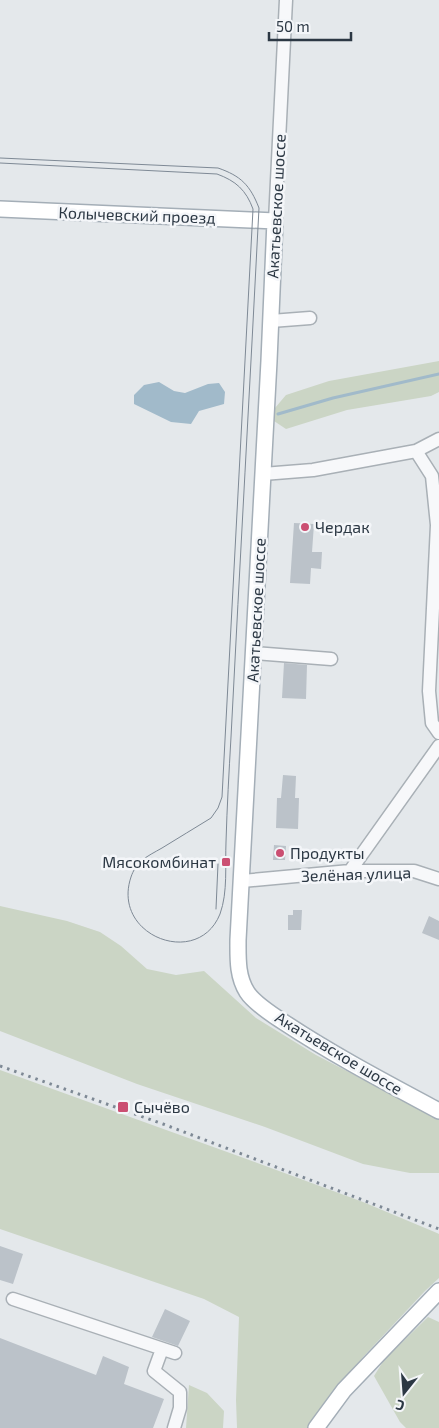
<svg xmlns="http://www.w3.org/2000/svg" width="439" height="1428" viewBox="0 0 439 1428" font-family="'Exo 2',sans-serif">
<style>
.green{fill:#cbd5c5}
.water{fill:#a1baca}
.lines{fill:none;stroke-linecap:round;stroke-linejoin:round}
.stream{stroke:#a1baca;stroke-width:3}
.building{fill:#bbc2c9}
.minor-casing{stroke:#a9b0b6;stroke-width:15}
.major-casing{stroke:#a4aeb7;stroke-width:18}
.minor{stroke:#f7f8fa;stroke-width:12}
.major{stroke:#fff;stroke-width:15}
.tram{stroke:#7e8995;stroke-width:1}
.rail{stroke:#7e8995;stroke-width:3;stroke-dasharray:2.5 5;stroke-linecap:butt}
.poi-dot{fill:#cb4f72;stroke:#f4f6f9;stroke-width:2}
.labels{text-anchor:middle;stroke-width:5;stroke-linejoin:round;paint-order:stroke}
.street-label{font-size:16px;fill:#2c3844;stroke:#f4f6f9}
.poi-label{font-size:16px;fill:#2c3844;stroke:#f4f6f9;text-anchor:start}
</style>
<rect width="100%" height="100%" fill="#e4e8eb"/>
<path class="green" d="M439,361V392L431,396L347,410L286,429L274,421L275,408L286,395L329,381Z
M0,906L67,921L100,932L121,946L147,969L176,975L204,971L256,1018L316,1055L439,1119V1173H410L363,1164L265,1127L137,1084L0,1031Z
M0,1070L241,1157L363,1202L437,1233L439,1234V1278L425,1291L363,1357L309,1428H237L236,1400L239,1317L204,1299L0,1229Z
M428,1317L439,1322V1428H406L400,1422L374,1376L384,1360Z
M189,1385L207,1393L224,1411L223,1428H186Z"/>
<path class="water" d="M159,382L174,391L185,393L208,384L219,383L225,392L224,404L199,411L191,424L171,422L134,404V395L144,385Z"/>
<g class="lines">
<path class="stream" d="M278,414L333,398L439,374"/>
</g>
<path class="building" d="M294,523L314,524L312,552H322L321,569L311,568L310,584L290,583Z
M284,663L307,665L306,699L282,698Z
M283,775L296,776L295,798H299L298,829L276,828L277,798H281Z
M274,845L286,846L285,860H273Z
M293,910H302L301,930H288V915H293Z
M429,916L439,921V940L422,933Z
M0,1246L23,1254L13,1284L0,1280Z
M165,1309L190,1321L178,1346L152,1337Z
M0,1338L96,1375L103,1356L129,1367L124,1384L164,1399L153,1428H0Z"/>
<g class="lines">
<g class="minor-casing">
<path id="minor" d="M275,221L286,0
M271,321L310,318
M416,451L432,476L437,525L429,691L432,723L439,733
M263,474L313,470L416,451L439,439
M254,653L331,659
M350,871L439,746
M242,881L350,871H414L439,879
M13,1299L175,1353
M162,1349L154,1371L180,1392V1408L174,1428"/>
</g>
<g class="major-casing">
<path id="major" d="M0,209L275,221L269,361L238,940C238,958 237,976 247,992C254,1003 274,1016 285,1023C335,1056 387,1083 439,1111
M316,1428L344,1390L439,1291"/>
</g>
<use href="#minor" class="minor"/>
<use href="#major" class="major"/>
<path class="tram" d="M0,158L218,168C241,176 250,185 259,208C250,384 240,560 231,737C229,772 227,807 226,842C225,865 228,892 220,914C198,969 111,936 131,877C133,871 137,864 141,861C147,856 155,852 162,848C178,838 195,828 211,818L218,808L222,797L253,209C246,190 236,181 217,174L0,163
M216,909L218,864"/>
<path class="rail" d="M0,1066L163,1124L439,1229"/>
</g>
<g class="poi-dot">
<circle cx="305" cy="527" r="5"/>
<circle cx="280" cy="853" r="5"/>
<rect x="221" y="857" width="10" height="10" rx="2.5"/>
<rect x="117" y="1101" width="12" height="12" rx="2.5"/>
</g>
<g class="labels">
<g class="street-label">
<text transform="translate(276 206) rotate(-87)" y="6">Акатьевское шоссе</text>
<text transform="translate(137 215) rotate(2)" y="6">Колычевский проезд</text>
<text transform="translate(256 610) rotate(-87)" y="6">Акатьевское шоссе</text>
<text transform="translate(356 874) rotate(-2)" y="6">Зелёная улица</text>
<text transform="translate(339 1053) rotate(31)" y="6">Акатьевское шоссе</text>
</g>
<g class="poi-label">
<text x="315" y="533">Чердак</text>
<text x="290" y="859">Продукты</text>
<text x="216" y="868" text-anchor="end">Мясокомбинат</text>
<text x="134" y="1113">Сычёво</text>
</g>
</g>
<g transform="translate(404 1393) rotate(197)" stroke="#f4f6f9" stroke-width="4" paint-order="stroke">
<path d="M0-4L9 19L0 12L-9 19Z" fill="#2c3844"/>
<text y="-8" font-size="14" font-weight="bold" text-anchor="middle" fill="#2c3844">С</text>
</g>
<path d="M269 32v8h82v-8" fill="none" stroke="#2c3844" stroke-width="2.5"/>
<text x="276" y="32" font-size="15" fill="#2c3844" stroke="#f4f6f9" stroke-width="4" paint-order="stroke">50 m</text>
</svg>
